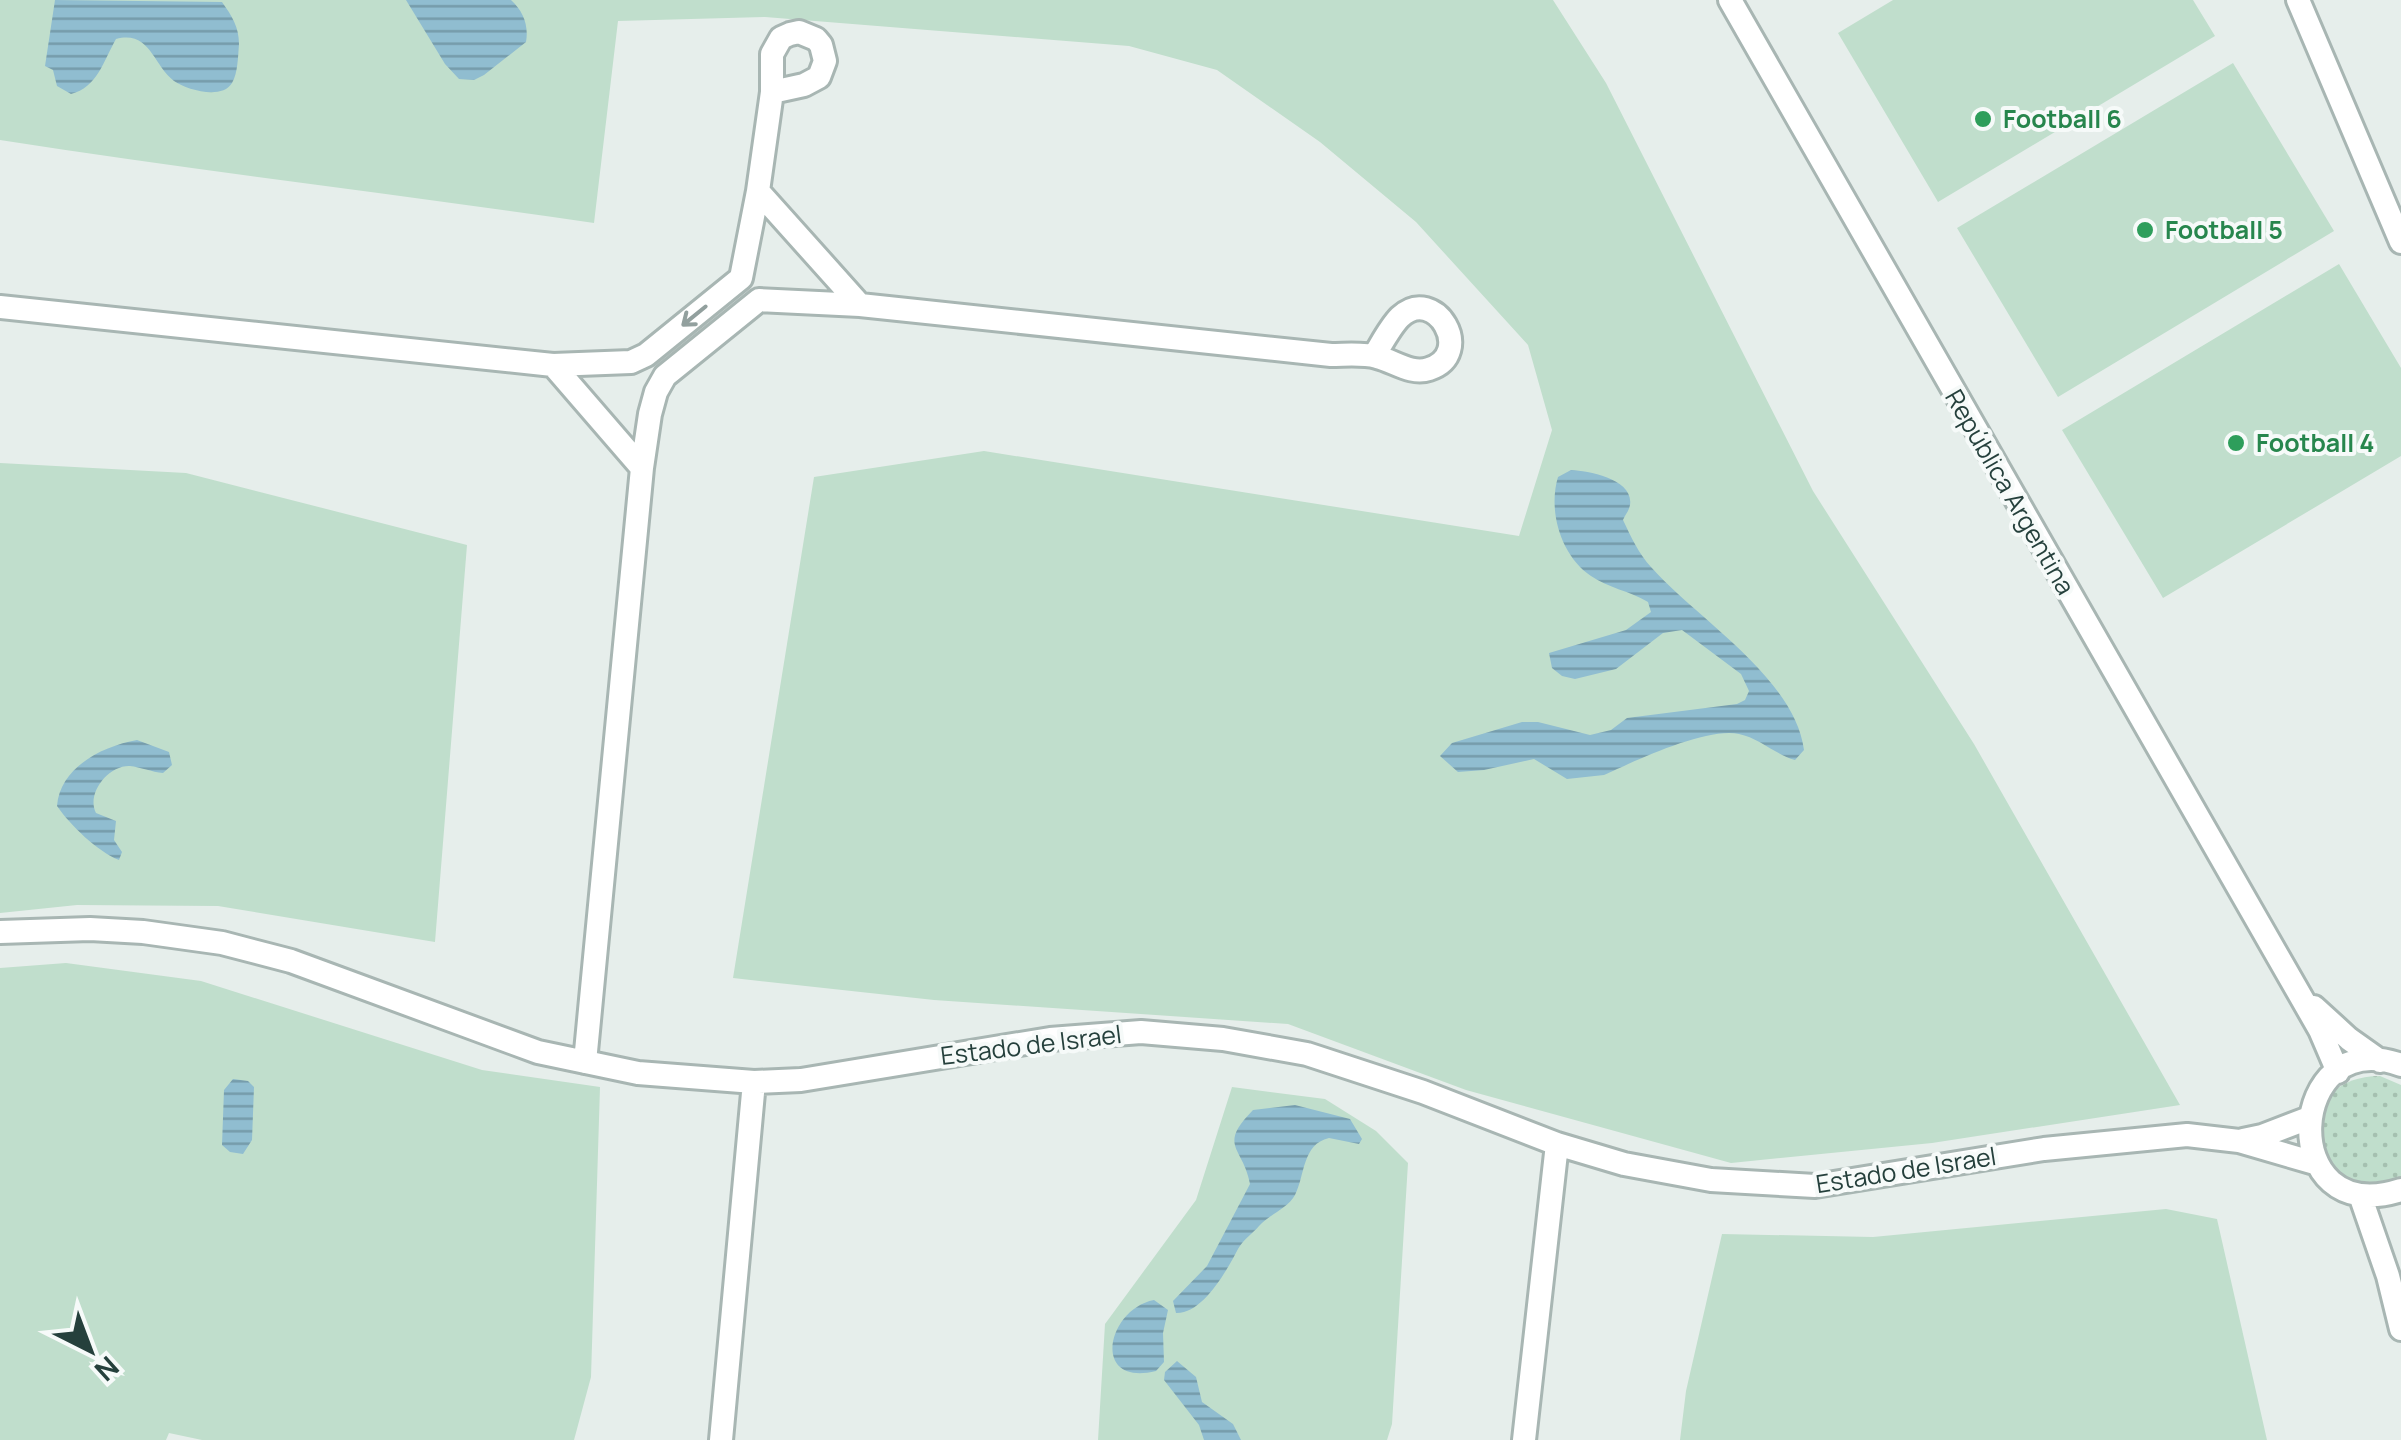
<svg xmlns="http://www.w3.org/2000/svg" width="2401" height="1440" viewBox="0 0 2401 1440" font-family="Manrope,sans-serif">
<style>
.green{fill:#c0decc}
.park{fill:url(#park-dots)}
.water{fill:url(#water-rules)}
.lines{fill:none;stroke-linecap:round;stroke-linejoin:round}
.street-casing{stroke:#a8b6b3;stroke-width:28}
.street{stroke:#fff;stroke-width:22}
.oneway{stroke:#92a09e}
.leisure-dot{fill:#2e9e5b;stroke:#f6faf9;stroke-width:4}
.labels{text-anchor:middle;stroke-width:8;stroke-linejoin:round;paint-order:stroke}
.leisure-label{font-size:25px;font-weight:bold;fill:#27864d;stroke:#f6faf9;text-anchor:start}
.street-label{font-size:25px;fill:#25403c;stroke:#f6faf9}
</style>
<defs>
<pattern id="park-dots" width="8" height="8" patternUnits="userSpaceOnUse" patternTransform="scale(2.5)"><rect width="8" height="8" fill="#c0decc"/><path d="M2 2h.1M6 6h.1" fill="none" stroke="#a5c0b0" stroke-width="1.8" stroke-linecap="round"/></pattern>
<pattern id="water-rules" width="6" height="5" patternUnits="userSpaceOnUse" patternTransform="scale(2.5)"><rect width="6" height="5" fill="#90bdd0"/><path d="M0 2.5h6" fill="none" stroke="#759baa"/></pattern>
</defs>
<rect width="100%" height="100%" fill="#e6eeeb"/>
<path class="green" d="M0,0H1553L1606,83L1813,491L1974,744L2180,1105L1932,1143L1731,1163L1466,1090L1288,1024L934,1000L733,978L814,477L984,451L1519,536L1552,430L1528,345L1416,222L1320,142L1217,70L1129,46L765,17L618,21L594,223C396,194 197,171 0,140Z
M1893,0H2193L2215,36L1938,202L1838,33Z
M2233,63L2334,231L2058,397L1957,228Z
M2339,264L2401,368V456L2163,598L2062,430Z
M0,463L186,473L467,545L435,942L218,906L77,905L0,913Z
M66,963L201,981L482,1070L600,1087L591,1377L574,1440H202L169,1433L166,1440H0V968Z
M1232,1087L1325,1099L1376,1131L1408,1163L1392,1424L1387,1440H1098L1105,1324L1196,1200Z
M2166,1209L2217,1219L2267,1440H1680L1686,1391L1722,1234L1873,1237Z"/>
<path class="park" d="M2380,1076L2401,1085V1176C2320,1222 2275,1077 2380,1076Z"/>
<path class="water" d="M55,0L222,2C232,16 239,27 239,44C238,56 238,73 232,83C222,100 187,90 174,81C153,65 150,30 116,39C104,60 97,88 71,94L57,86L53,70L45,66Z
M406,0H511C523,11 529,25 526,42L484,75L474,80L459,79L445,64Z
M1571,470C1589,471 1634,479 1630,505C1629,511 1625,515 1623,520C1631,537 1639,554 1651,567C1696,618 1795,678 1804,750L1795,760C1776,755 1759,738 1739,734C1706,727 1635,761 1604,775L1567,779L1534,759L1484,770L1458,772L1440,756L1452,743L1522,722H1538L1590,735L1611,730L1627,718L1737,704L1745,700L1749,691L1741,674L1682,630L1663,633L1616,669L1575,679L1562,676L1552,668L1549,653L1626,630L1651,612L1648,602C1630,591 1608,588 1591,576C1560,555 1548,510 1558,477Z
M137,740L169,752L172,765L163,773C152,772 140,767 130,766C108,765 86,794 96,813L116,821L114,840L122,852L119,860C97,851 71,826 57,806C60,767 103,746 137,740Z
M233,1079L248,1081L254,1087L252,1140L243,1154L230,1152L222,1145L224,1090Z
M1295,1105L1350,1119L1362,1139L1359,1144L1329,1138C1302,1144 1305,1176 1295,1195C1287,1209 1270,1214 1259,1226C1253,1233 1243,1240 1238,1249C1227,1270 1203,1314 1176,1313L1173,1301L1207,1266L1250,1184C1243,1146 1217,1147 1253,1110Z
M1154,1300L1168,1310L1163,1333L1164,1362L1156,1371C1090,1387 1107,1309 1154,1300Z
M1177,1361L1196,1377L1202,1402L1233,1424L1241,1440H1204L1199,1425L1164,1380L1165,1372Z"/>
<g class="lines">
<g class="street-casing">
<path id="street" d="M1730,0L2320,1030L2338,1072
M2298,0L2401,242
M758,191L860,305L1331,355C1346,355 1363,353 1377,357C1394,361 1411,375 1429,369C1476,354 1435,284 1400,317C1390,327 1382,343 1374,356
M0,307L553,365L631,362L646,355L741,278L758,191L772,92V54L781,38L790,34L799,32L816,39L821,45L825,61L819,77L804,85L772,92
M553,365L642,468
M0,932L90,929L143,932L222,943L291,961L538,1052L638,1073L754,1082L801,1080L1050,1039L1141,1032L1223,1039L1307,1054L1423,1092L1557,1144L1624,1164L1711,1180L1815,1186L2044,1149L2187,1135L2239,1141L2318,1164
M2314,1007L2349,1039L2380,1061
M585,1062L642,468L650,414L656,392L665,376L759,300L860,305
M2401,1065C2286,1022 2274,1231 2401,1190
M2243,1140L2262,1136L2309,1118
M2360,1195L2388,1276L2401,1329
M721,1440L754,1082
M1524,1440L1557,1144"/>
</g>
<use href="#street" class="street"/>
</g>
<defs><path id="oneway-shaft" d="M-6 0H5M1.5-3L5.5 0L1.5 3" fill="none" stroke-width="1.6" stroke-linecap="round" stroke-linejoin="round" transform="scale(2.5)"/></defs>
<use class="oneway" href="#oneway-shaft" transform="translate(694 316) rotate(141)"/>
<g class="leisure-dot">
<circle cx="1983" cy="119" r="10"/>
<circle cx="2145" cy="230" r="10"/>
<circle cx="2236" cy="443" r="10"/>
</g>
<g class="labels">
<g class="leisure-label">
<text x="2003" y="128">Football 6</text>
<text x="2165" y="239">Football 5</text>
<text x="2256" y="452">Football 4</text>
</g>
<g class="street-label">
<text transform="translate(2010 492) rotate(60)" y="9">República Argentina</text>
<text transform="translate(1031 1045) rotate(-7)" y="9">Estado de Israel</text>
<text transform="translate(1906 1170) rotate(-9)" y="9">Estado de Israel</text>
</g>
</g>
<g transform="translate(90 1350) rotate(138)" stroke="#f6faf9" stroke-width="8" paint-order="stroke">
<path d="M0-8L18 38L0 25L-18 38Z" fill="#25403c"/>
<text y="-15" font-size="28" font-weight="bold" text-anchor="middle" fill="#25403c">N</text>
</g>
</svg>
